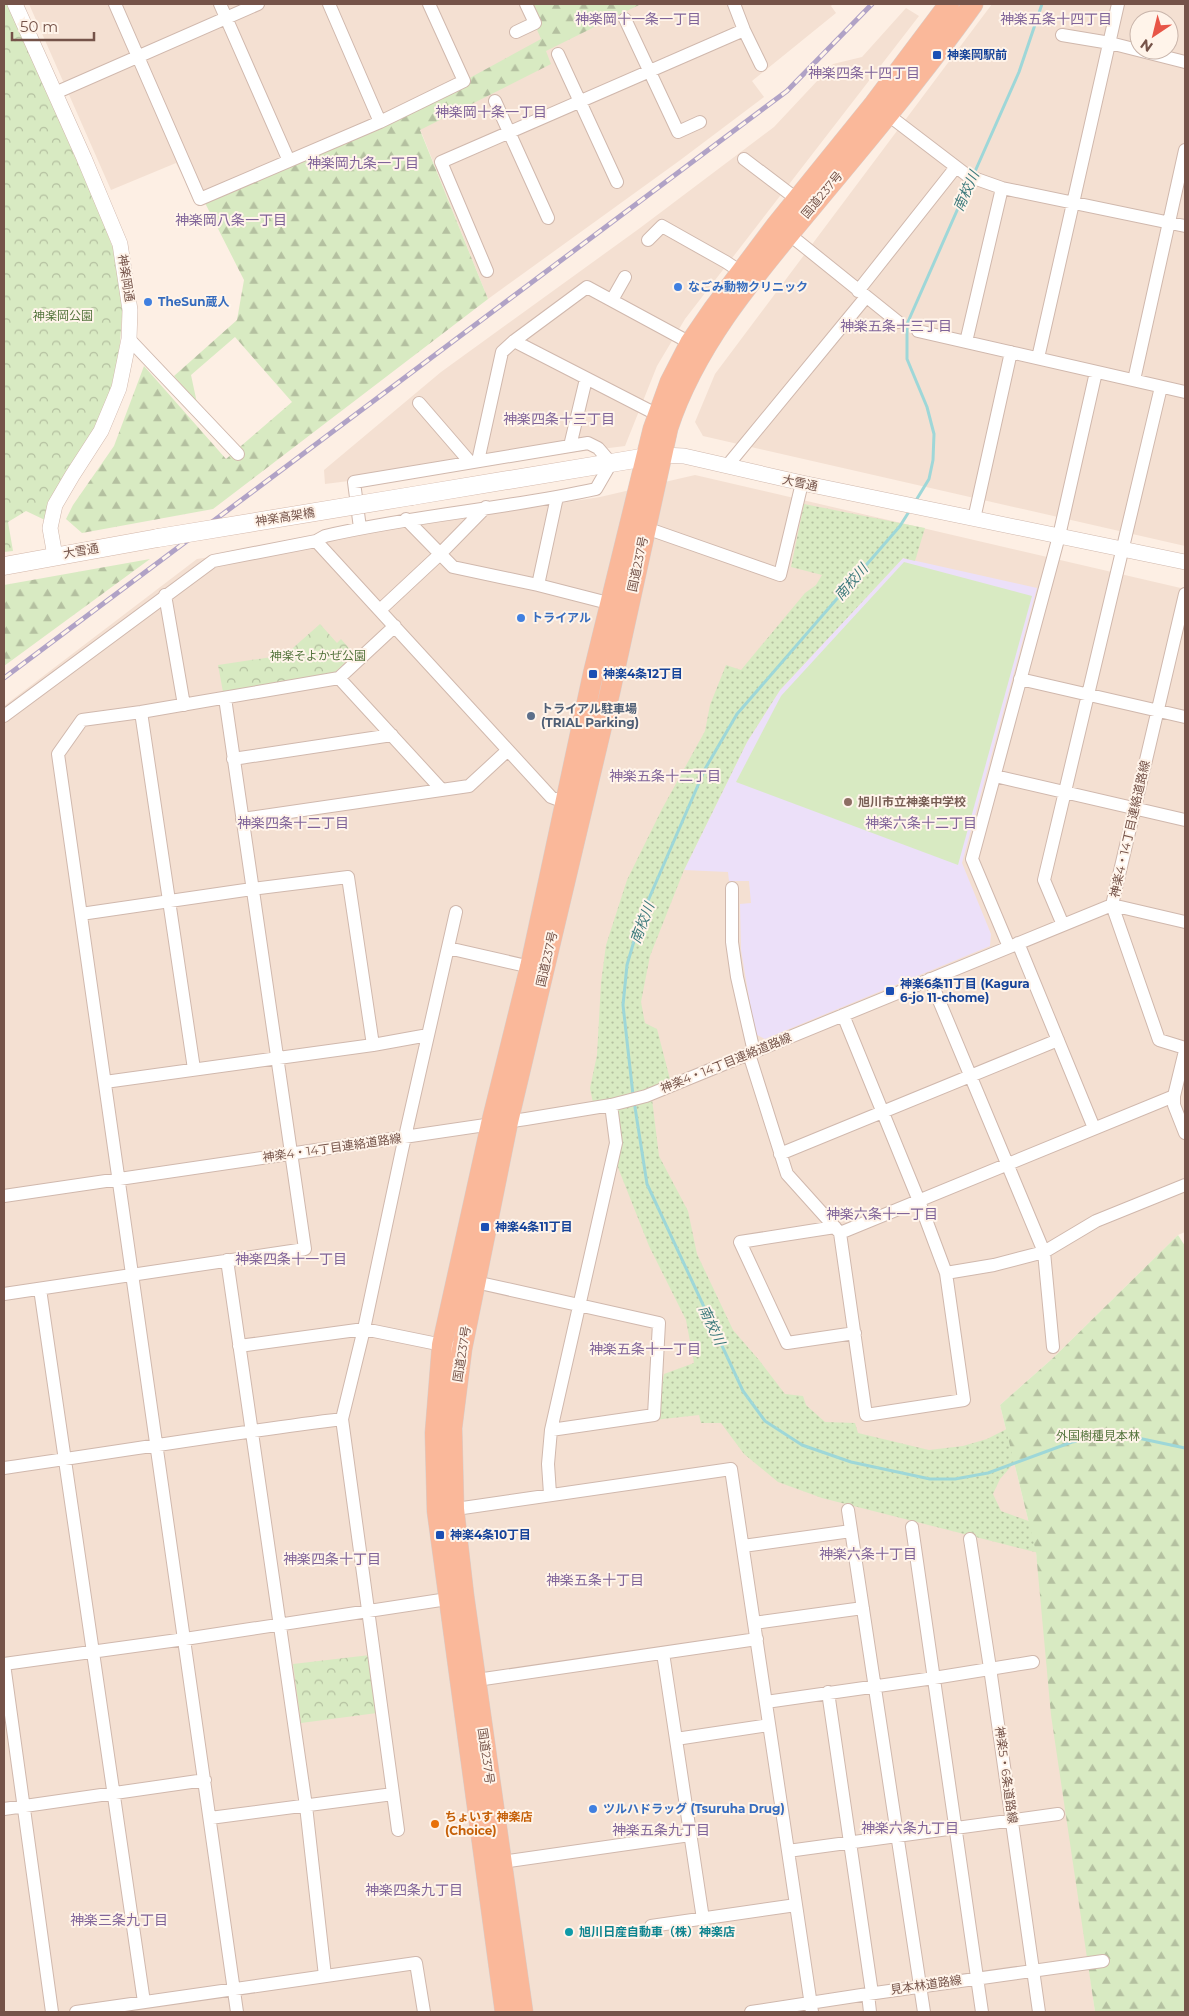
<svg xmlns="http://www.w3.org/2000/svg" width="1189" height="2016" viewBox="0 0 1189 2016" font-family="Montserrat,'Noto Sans JP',sans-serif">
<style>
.residential{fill:#f4e0d2;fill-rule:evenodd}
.education{fill:#ece0f9}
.grass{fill:url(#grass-dots)}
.forest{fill:url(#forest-firs)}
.park{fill:url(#park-crowns)}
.garden{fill:#d8eac2}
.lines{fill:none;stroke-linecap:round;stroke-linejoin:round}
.stream{stroke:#9ed7d8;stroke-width:3}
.minor-casing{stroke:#d0b8ad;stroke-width:14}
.tertiary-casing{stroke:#d0b8ad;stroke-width:16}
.secondary-casing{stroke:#d3b7aa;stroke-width:19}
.trunk-casing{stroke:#d8cfcc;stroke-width:21}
.minor{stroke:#fff;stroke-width:12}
.tertiary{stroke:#fff;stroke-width:15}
.secondary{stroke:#fff;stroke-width:18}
.trunk{stroke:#fab89a;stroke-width:20}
.rail-casing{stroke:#b0a2c6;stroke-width:5}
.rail{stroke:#fff4ea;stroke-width:3;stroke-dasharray:9;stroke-linecap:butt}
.secondary-bridge-casing{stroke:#d3b7aa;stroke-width:19;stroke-linecap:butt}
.secondary-bridge{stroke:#fff;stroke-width:18}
.transit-dot{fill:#1a4fb4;stroke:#fff4ea;stroke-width:2}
.shop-dot{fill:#3f7fe0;stroke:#fff4ea;stroke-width:2}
.service-dot{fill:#5c6f8a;stroke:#fff4ea;stroke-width:2}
.education-dot{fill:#8d6e63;stroke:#fff4ea;stroke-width:2}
.food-dot{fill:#e8710a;stroke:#fff4ea;stroke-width:2}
.culture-dot{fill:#0f9aa8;stroke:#fff4ea;stroke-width:2}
.labels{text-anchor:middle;stroke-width:4;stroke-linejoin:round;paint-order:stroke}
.transit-label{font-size:12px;font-weight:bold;fill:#164399;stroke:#fff4ea;text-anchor:start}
.street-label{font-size:12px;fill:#755349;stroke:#fff4ea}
.shop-label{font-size:12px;font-weight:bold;fill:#366cbe;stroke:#fff4ea;text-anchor:start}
.park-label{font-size:12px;fill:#56753e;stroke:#fff4ea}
.service-label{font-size:12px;font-weight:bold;fill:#4e5e75;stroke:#fff4ea;text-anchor:start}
.education-label{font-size:12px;font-weight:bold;fill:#785e54;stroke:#fff4ea;text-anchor:start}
.food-label{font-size:12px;font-weight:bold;fill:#c56008;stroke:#fff4ea;text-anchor:start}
.culture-label{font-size:12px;font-weight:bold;fill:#0d838f;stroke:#fff4ea;text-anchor:start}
.neighbourhood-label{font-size:14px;fill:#806499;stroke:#fff4ea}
.water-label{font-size:14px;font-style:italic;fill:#3c797b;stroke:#fff4ea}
</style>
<defs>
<pattern id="grass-dots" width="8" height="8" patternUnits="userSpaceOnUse" patternTransform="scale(1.25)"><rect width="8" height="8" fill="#d8eac2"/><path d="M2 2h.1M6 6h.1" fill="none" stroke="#b4c0a0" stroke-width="1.8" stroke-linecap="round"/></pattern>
<pattern id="forest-firs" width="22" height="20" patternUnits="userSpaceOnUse" patternTransform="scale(1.25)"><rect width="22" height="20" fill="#d8eac2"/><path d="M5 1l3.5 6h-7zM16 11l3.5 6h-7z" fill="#b4c0a0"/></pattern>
<pattern id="park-crowns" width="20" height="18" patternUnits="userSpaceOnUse" patternTransform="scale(1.25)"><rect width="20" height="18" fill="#d8eac2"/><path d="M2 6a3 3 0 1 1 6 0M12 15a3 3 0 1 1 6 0" fill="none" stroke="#b4c0a0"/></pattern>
</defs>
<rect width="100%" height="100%" fill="#fdefe4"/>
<path class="residential" d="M29,4H833L831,6L836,13L752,81L764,97L679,161L488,299L412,109L197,204L176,163L111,190Z
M992,4H1185V546L703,436L695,422L715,374ZM1139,20H1169V50H1139Z
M906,8L919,16L685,319L657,366L625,446L325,484L324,470L441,372L640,228L774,127L833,64L862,57Z
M695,475L1185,589V1232L1178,1235L1053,1358L1000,1405L1036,1552L1076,1875L1095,2012H4V706L197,559L600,497Z"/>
<path class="education" d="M903,558L1037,588L962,863L991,934L990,946L765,1039L755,1034L741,950L740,904L751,903L749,881H729L728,872L684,870L747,742L780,690Z"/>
<path class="grass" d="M804,504L925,528L915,561L903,558L780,690L747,742L684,870L650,956L641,1002L645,1023L657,1029L671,1083L651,1090L593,1103L590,1088L597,1055L601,983L606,945L627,880L662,809L705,731L710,705L726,665L741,670L805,593L816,585L822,575L791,567Z
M652,1099L659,1156L688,1211L697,1254L733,1330L759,1360L785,1394L803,1396L806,1405L825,1422L855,1423L858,1433L929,1450L963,1446L987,1439L1030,1417L1024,1452L1000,1479L993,1494L1001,1511L1037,1524L1185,1590L822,1498L778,1482L744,1454L721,1423H701L699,1415L654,1420L664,1374L694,1363L686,1320L649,1246L617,1165L616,1110Z"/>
<path class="forest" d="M526,4H641L546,51L551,64L420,130L488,299L213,509L82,533L66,519L73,505L114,446L144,366L226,459L292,402L235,337L191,375L197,403L174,376L237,320L244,280L204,201L464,81L541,39Z
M150,559L4,666V585Z
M1178,1235L1185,1246V2012H1095L1051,1715L1036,1552L1000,1405L1053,1358Z"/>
<path class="park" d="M4,4H8L98,209L114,251L123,303L119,356L107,404L47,521L26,511L8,522L13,551L4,552Z
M320,624L337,643L341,639L354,654L329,678L223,692L218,665L285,655Z
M370,1655L377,1713L301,1723L293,1664Z"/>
<path class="garden" d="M904,562L1032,596L958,865L736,782L781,696Z"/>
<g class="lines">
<path class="stream" d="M973,176L1019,72L1042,4
M915,502L929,479L933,460L934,434L927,407L907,359V324L970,181
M633,1095L623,1005L627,965L641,917L705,769L737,714L900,526L910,510
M634,1101L647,1184L743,1391L765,1421L802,1445L851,1462L930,1479H955L988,1473L1072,1442L1119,1434L1185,1448"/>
<g class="minor-casing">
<path id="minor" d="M115,4L200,199L380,122L464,81L429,4
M220,4L289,161
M329,4L380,122
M734,4L744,30L761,65
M625,19L678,132L700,122
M516,32L535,23L526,4
M1062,35L1110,43L1185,62
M558,54L617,182
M55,93L258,4
M495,101L548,218
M883,111L968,176L1002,188L1185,226
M744,159L802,203
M785,231L898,322
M648,240L662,226L726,262L747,276
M487,271L441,162L744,30
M858,291L956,167
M612,300L625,277
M918,331L1185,392
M129,339L238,454
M514,341L658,415
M966,342L1002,188
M1038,358L1118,4
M1134,380L1185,150
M419,403L470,462
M570,446L586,379
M478,461L502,352L514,341L587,287L696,346
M727,466L866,297
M406,519L453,567L538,585L616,605
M974,519L1011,352
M646,528L780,575L802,483
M316,541L551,797L572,805
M538,585L557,497
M165,595L184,705
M380,610L439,555L486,507
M339,678L442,790
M1020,679L1185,717
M141,712L194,1069
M4,716L213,561L316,541L325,536C415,515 506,509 596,489L611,463L598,448L588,443L354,482L360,528
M233,759L392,735
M995,776L1185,820
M242,819L469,786L508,750
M732,888V942L737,977L754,1052
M1112,905L1159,1040L1185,1048
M1112,905L1185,922
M81,914L252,889L348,877L373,1045
M1063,925L1044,880L1161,387
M1018,943L1094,1128
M1009,947L972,859L1059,536L1096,372
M448,948L535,968
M930,979L1044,1252L1053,1347
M1185,1051L1174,1096V1105L1185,1133
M749,1054L787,1174L840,1233L866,1415L964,1400L946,1273L919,1201L843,1015
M105,1082L373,1045L428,1035
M780,1154L1058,1040
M4,1196L526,1119L611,1105L646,1096L1112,905L1185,594
M835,1227L740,1242L787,1343L855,1333
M840,1233L1174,1096
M227,1260L306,1806L325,1976
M946,1273L994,1265L1044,1252L1096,1221L1185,1185
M471,1281L659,1323L654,1415L551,1430
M40,1289L144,2002
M4,1294L305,1249L225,698
M239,1346L364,1329L462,1349
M4,1468C117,1452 229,1433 342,1419
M550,1494L548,1464L551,1430L616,1143L611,1105
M449,1510L731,1469L812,2012
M848,1510L924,2012
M912,1527L982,2012
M970,1539L990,1668L1039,2012
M743,1546L851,1531
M754,1623L863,1608
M663,1653L703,1919
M4,1664L185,1639L454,1598
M4,1664L52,2012
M470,1681L757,1639
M828,1692L872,1993
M766,1702L934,1678L1033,1662
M676,1739L769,1725
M4,1809L205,1780
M210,1818L393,1794
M398,1830L342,1419L364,1329L402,1150L456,912
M788,1851L1058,1814
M495,1863L690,1835
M651,1926L796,1905
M868,1994L870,2012
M76,2012L416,1963L424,2012
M237,2012L58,754L82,720L141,712L339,678L395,626
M751,2012L868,1994L1103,1961"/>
</g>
<g class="tertiary-casing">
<path id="tertiary" d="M15,4L84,158L120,244L130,310L129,339L119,388L101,431L72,476L55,505L50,528L55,556
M662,455L684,456L802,483L1185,562"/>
</g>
<g class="secondary-casing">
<path id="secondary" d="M412,496L659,455
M4,566L158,538"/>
</g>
<g class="trunk-casing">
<path id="trunk" d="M505,2012L437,1511L435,1433L442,1345L491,1124L530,967L593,674L653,429L670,382L690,343L714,308L777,224L874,104L949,4
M523,2012L464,1596L454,1509L452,1428L462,1349L508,1122L610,692L668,428C695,345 755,275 810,209C866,142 922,75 973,4"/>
</g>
<use href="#minor" class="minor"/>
<use href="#tertiary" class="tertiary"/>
<use href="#secondary" class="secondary"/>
<use href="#trunk" class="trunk"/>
<g class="rail-casing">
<path id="rail" d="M4,678L787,91L872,4"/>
</g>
<use href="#rail" class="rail"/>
<g class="secondary-bridge-casing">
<path id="secondary-bridge" d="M158,538L412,496"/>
</g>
<use href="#secondary-bridge" class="secondary-bridge"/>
</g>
<g class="transit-dot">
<rect x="932" y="50" width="10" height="10" rx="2.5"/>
<rect x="588" y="669" width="10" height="10" rx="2.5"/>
<rect x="885" y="986" width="10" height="10" rx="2.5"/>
<rect x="480" y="1222" width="10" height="10" rx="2.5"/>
<rect x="435" y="1530" width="10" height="10" rx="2.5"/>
</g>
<g class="shop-dot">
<circle cx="678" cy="287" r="5"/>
<circle cx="148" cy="302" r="5"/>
<circle cx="521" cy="618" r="5"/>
<circle cx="593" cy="1809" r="5"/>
</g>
<circle class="service-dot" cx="531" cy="716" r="5"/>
<circle class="education-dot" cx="848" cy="802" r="5"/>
<circle class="food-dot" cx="435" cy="1824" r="5"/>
<circle class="culture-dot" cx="569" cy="1932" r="5"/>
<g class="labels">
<g class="transit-label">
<text x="947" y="59">神楽岡駅前</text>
<text x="603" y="678">神楽4条12丁目</text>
<text x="900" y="988">神楽6条11丁目 (Kagura<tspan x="900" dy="14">6-jo 11-chome)</tspan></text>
<text x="495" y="1231">神楽4条11丁目</text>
<text x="450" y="1539">神楽4条10丁目</text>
</g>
<g class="street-label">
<text transform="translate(822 195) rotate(-50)" y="4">国道237号</text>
<text transform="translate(126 278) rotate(81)" y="4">神楽岡通</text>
<text transform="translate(800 483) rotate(12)" y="4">大雪通</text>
<text transform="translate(285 517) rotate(-9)" y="4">神楽高架橋</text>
<text transform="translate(81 551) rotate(-10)" y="4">大雪通</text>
<text transform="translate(638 564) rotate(-78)" y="4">国道237号</text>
<text transform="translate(1130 829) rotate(-77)" y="4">神楽4・14丁目連絡道路線</text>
<text transform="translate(547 959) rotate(-77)" y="4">国道237号</text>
<text transform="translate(726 1063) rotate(-22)" y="4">神楽4・14丁目連絡道路線</text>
<text transform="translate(332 1148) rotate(-8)" y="4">神楽4・14丁目連絡道路線</text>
<text transform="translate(462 1354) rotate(-81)" y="4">国道237号</text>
<text transform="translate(486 1756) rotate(82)" y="4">国道237号</text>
<text transform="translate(1006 1775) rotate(82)" y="4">神楽5・6条道路線</text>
<text transform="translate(926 1985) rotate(-8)" y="4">見本林道路線</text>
</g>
<g class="shop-label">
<text x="688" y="291">なごみ動物クリニック</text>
<text x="158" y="306">TheSun蔵人</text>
<text x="531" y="622">トライアル</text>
<text x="603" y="1813">ツルハドラッグ (Tsuruha Drug)</text>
</g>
<g class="park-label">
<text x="63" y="320">神楽岡公園</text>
<text x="318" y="660">神楽そよかぜ公園</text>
<text x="1098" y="1440">外国樹種見本林</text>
</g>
<g class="service-label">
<text x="541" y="713">トライアル駐車場<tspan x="541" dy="14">(TRIAL Parking)</tspan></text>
</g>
<g class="education-label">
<text x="858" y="806">旭川市立神楽中学校</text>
</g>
<g class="food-label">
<text x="445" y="1821">ちょいす 神楽店<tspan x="445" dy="14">(Choice)</tspan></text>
</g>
<g class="culture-label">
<text x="579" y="1936">旭川日産自動車（株）神楽店</text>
</g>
<g class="neighbourhood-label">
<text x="638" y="24">神楽岡十一条一丁目</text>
<text x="1056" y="24">神楽五条十四丁目</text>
<text x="864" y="78">神楽四条十四丁目</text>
<text x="491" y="117">神楽岡十条一丁目</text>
<text x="363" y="168">神楽岡九条一丁目</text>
<text x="231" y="225">神楽岡八条一丁目</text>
<text x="896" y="331">神楽五条十三丁目</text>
<text x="559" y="424">神楽四条十三丁目</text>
<text x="665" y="781">神楽五条十二丁目</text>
<text x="293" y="828">神楽四条十二丁目</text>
<text x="921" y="828">神楽六条十二丁目</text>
<text x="882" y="1219">神楽六条十一丁目</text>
<text x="291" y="1264">神楽四条十一丁目</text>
<text x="645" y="1354">神楽五条十一丁目</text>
<text x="868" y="1559">神楽六条十丁目</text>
<text x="332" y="1564">神楽四条十丁目</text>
<text x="595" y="1585">神楽五条十丁目</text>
<text x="910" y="1833">神楽六条九丁目</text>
<text x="661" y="1835">神楽五条九丁目</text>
<text x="414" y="1895">神楽四条九丁目</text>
<text x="119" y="1925">神楽三条九丁目</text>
</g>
<g class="water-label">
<text transform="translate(966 191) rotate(-66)" y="5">南校川</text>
<text transform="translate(851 582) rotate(-49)" y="5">南校川</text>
<text transform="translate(642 923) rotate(-69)" y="5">南校川</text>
<text transform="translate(712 1325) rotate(65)" y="5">南校川</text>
</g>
</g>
<rect width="1189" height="2016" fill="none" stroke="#755349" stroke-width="10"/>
<g transform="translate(1154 35) rotate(215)"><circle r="24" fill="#fff4ea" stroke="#c8b4aa"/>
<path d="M0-4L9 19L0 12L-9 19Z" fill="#e85547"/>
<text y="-8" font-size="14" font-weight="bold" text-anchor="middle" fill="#755349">N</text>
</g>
<path d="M12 32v8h82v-8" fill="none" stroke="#755349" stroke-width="2.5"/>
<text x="20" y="32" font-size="15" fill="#755349" stroke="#fff4ea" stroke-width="4" paint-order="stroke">50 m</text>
</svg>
